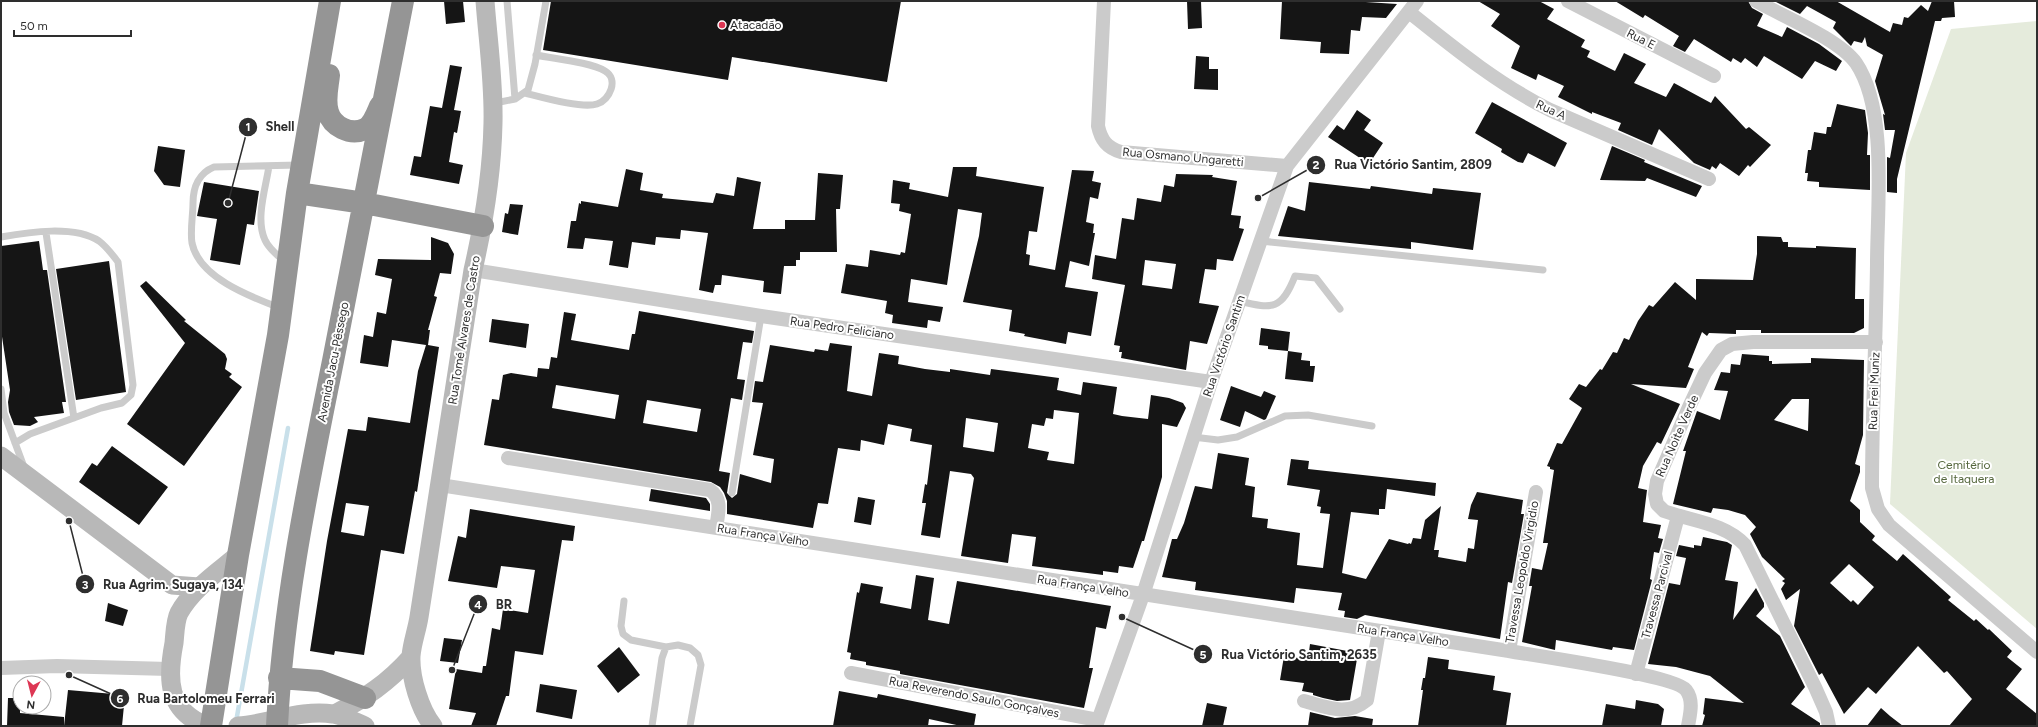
<svg xmlns="http://www.w3.org/2000/svg" width="2038" height="727" viewBox="0 0 2038 727" font-family="Figtree,sans-serif">
<style>
.green{fill:#e5ebdc}
.lines{fill:none;stroke-linecap:round;stroke-linejoin:round}
.stream{stroke:#c9e0ea;stroke-width:4.5}
.building{fill:#151515;fill-rule:evenodd}
.lane{stroke:#cbcbcb;stroke-width:7}
.street{stroke:#cbcbcb;stroke-width:14}
.secondary{stroke:#b8b8b8;stroke-width:19}
.highway{stroke:#959595;stroke-width:22}
.poi-dot{fill:#dd3754;stroke:#fff;stroke-width:1.5}
.labels{text-anchor:middle;stroke-width:4;stroke-linejoin:round;paint-order:stroke}
.poi-label{font-size:12px;fill:#2e2e2e;stroke:#fff;text-anchor:start}
.street-label{font-size:12px;fill:#2e2e2e;stroke:#fff}
.park-label{font-size:12px;fill:#55673d;stroke:#fff}
.leader{fill:none;stroke:#2e2e2e;stroke-width:1.5}
.callout-dot{fill:#2e2e2e;stroke:#fff;stroke-width:1.5}
.mark-label{font-size:12px;text-anchor:middle;font-weight:bold;fill:#fff}
.callout-label{font-size:13px;text-anchor:middle;font-weight:bold;fill:#2e2e2e;stroke:#fff;stroke-width:4;stroke-linejoin:round;paint-order:stroke}
</style>
<rect width="100%" height="100%" fill="#fff"/>
<path class="green" d="M2037,21V629L1890,504L1906,153L1951,29Z"/>
<g class="lines">
<path class="stream" d="M236,722L288,428"/>
</g>
<path class="building" d="M444,1H463L465,22L446,24Z
M551,1H901L887,82L732,57L728,80L543,50Z
M1187,1H1201L1202,28L1188,29Z
M1282,1H1350L1397,4L1386,18L1362,17L1360,31L1351,30L1349,54L1320,53L1321,42L1280,39Z
M1478,1H1539L1554,9L1547,19L1585,40L1581,47L1590,51L1587,57L1615,71L1624,53L1646,64L1634,83L1666,97L1674,83L1711,103L1715,96L1746,129L1749,127L1771,145L1750,167L1748,165L1739,176L1720,163L1716,169L1712,166L1710,170L1694,163L1659,129L1652,145L1618,130L1621,123L1592,112V114L1558,97L1564,86L1538,74L1536,80L1511,68L1520,46L1491,26L1500,14Z
M1615,1H1748L1752,8L1763,14L1757,26L1782,37L1787,27L1819,44L1842,61L1836,71L1815,61L1802,79L1764,56L1757,67L1745,58L1741,63L1733,58L1731,62L1694,39L1685,52L1673,46L1679,36L1645,15L1643,18Z
M1774,1H1836L1890,32L1893,23L1902,25L1904,17L1908,18L1921,5L1928,11L1932,1H1954L1955,17L1942,18L1941,21H1935L1897,179V193L1887,192V157L1890,158L1895,130H1885L1883,114L1885,115L1875,81L1883,55L1867,46L1865,37L1862,43L1854,41L1851,46L1833,28L1836,22L1807,6L1800,14Z
M1196,56L1209,57V69H1218V90L1194,89Z
M450,65L462,67L454,110L461,111L457,133L454,132L449,162L463,165L459,184L410,175L414,156L421,157L430,106L442,108Z
M1492,102L1567,143L1555,167L1528,153L1523,163L1518,162L1501,152L1502,149L1475,133Z
M1837,104L1865,110L1868,133L1867,155H1870V190L1819,187V182L1807,181L1808,173H1805L1808,150H1811L1814,132L1826,134L1827,127H1831Z
M1357,110L1371,120L1364,130L1383,143L1369,164L1328,137L1337,125L1344,130Z
M158,146L185,150L180,187L164,185L154,171Z
M1612,146L1645,160L1644,162L1702,186L1696,197L1647,178L1645,181L1600,180Z
M953,167H977L976,176L1044,187L1037,232L1029,231L1026,254L1030,255L1029,265L1055,270L1072,170L1094,171L1092,181L1101,183L1098,199L1090,197L1086,222L1094,224L1093,233H1095L1089,266L1070,261L1065,287L1098,292L1091,336L1068,332L1066,344L1024,336L1025,334L1009,331L1012,310L963,302L979,236L982,213L958,209L947,285L911,279L908,302L943,307L940,322L928,320L927,328L892,323L893,315L885,313L887,301L841,293L846,264L868,267L870,250L900,255L901,252L905,253L911,214L899,211L900,204L891,203L893,180L910,183L909,189L948,197Z
M626,169L643,173L640,190L663,194L662,198L713,203L716,193L734,196L737,177L761,182L753,229H785V220H815L818,173L843,175L840,209H836L837,252H800V260H796V266H784L781,294L763,292L764,281L722,275L721,285H715L713,293L699,290L708,233L681,230L680,239L656,237L655,245L632,242L628,268L609,265L613,241L585,238L583,249L567,248L571,221H576L579,203L581,204V201L618,207Z
M1176,174L1213,175L1212,177L1237,181L1231,215L1241,216L1239,228L1244,229L1233,261L1217,259L1216,270L1205,269L1199,303L1219,306L1207,344L1190,341L1186,370L1121,358L1122,352H1119L1120,346L1114,345L1125,285L1092,279L1095,255L1116,259L1122,218L1134,220L1137,198L1161,202L1164,185L1174,187ZM1145,260L1176,264L1172,289L1142,285Z
M204,182L259,191L254,225L247,224L240,265L210,260L217,219L197,216Z
M1309,182L1370,189L1371,186L1432,194L1433,188L1481,193L1473,250L1411,242V249L1278,236L1288,206L1305,211Z
M510,204L523,205L518,235L502,232L505,213L508,214Z
M1757,236L1781,237L1783,242H1788V247L1816,248V246L1856,248L1855,299H1864V328L1854,333H1761V330H1736V334L1709,333L1707,336L1702,332L1688,367L1694,369L1686,388L1631,384L1680,404L1661,444L1657,442L1643,466L1638,488L1647,490L1643,522L1661,525L1658,538L1663,539L1659,553L1654,552L1650,579L1652,580L1634,650L1613,647L1612,650L1556,640L1555,650L1522,642L1532,586H1529L1532,568L1542,570L1548,543H1543L1554,470L1550,469V467L1547,466L1557,443L1562,444L1582,408L1569,399L1579,384L1586,387L1600,369L1602,370L1613,352L1617,353L1624,338L1629,340L1638,321L1649,305L1653,307L1675,282L1696,300V279L1753,280L1757,254Z
M431,237L448,243L454,254L451,274L440,273L434,296L437,297L428,330H430L428,345L439,347L417,492L415,491L404,554L381,550L364,655L335,651L334,655L310,651L327,541L348,429L366,431L368,417L410,423L418,371L426,345L392,340L388,367L360,363L364,335L373,337L377,312L386,314L392,279L375,275L378,259L431,260ZM346,503L369,506L364,536L341,532Z
M39,241L43,270H47L66,402H62L64,413L34,417L38,422L30,426L14,425L9,412L8,402L10,390L1,330V246Z
M109,261L126,392L76,400L56,269Z
M146,281L186,320L184,321L225,354L227,359L225,369L232,374L229,377L242,387L184,466L127,424L185,343L140,286Z
M639,311L754,331L752,343L743,342L737,379L745,380L742,400L731,398L719,471L730,473L727,493L732,498L737,494L740,474L771,483L774,459L753,455L763,403L752,402L755,381L763,382L770,345L814,352L815,349L828,351L830,343L852,346L847,391L872,396L879,353L899,356L898,364L925,369L950,372V369L990,375L991,369L1059,378L1057,390L1081,395L1083,382L1117,387L1113,414L1122,416L1148,419L1151,395L1169,398L1183,403L1186,408L1177,427L1162,424V477L1144,541H1142L1133,568L1119,566L1118,573L1103,571V575L1032,566L1036,537L1012,534L1008,563L961,556L974,478L971,474L950,471L940,538L921,535L926,503H922L925,484L927,485L932,445L910,441L912,429L888,424L884,445L861,440L860,451L838,448L828,504L818,503L813,528L727,514V501L724,493L720,487L711,482L484,445L492,399L499,400L503,375L511,373L537,377L538,368L549,369L551,357L557,358L564,312L576,314L571,340L629,350L632,334H635ZM556,385L619,395L615,419L552,408ZM647,400L701,409L697,432L643,423ZM1054,410L1079,413L1074,464L1047,460L1049,452L1028,448L1032,424L1044,426L1046,418L1053,419ZM966,418L998,423L994,452L963,447Z
M492,319L529,324L526,348L489,342Z
M1261,328L1290,332L1288,351L1268,349V346L1259,345Z
M1288,351L1302,353L1301,360L1310,361V366H1315L1313,382L1285,379Z
M1742,354L1769,356V361H1772V364L1811,363V358L1864,360L1863,435L1855,464L1860,466V472L1850,501L1860,510V522L1875,536L1872,540L1897,561L1903,554L1951,597L1948,600L1974,621L1976,619L1988,630L1989,629L2012,651L2007,657L2022,669L2006,689L2037,714V726H1949L1972,699L1947,671L1944,673L1918,646L1876,694L1868,687L1844,714L1822,673L1819,675L1794,626L1800,589L1786,600L1781,589L1785,583L1782,581L1785,579L1762,557L1750,534L1756,527L1745,515L1728,510L1713,508L1711,513L1673,504L1686,451H1683L1697,411L1720,420L1728,391L1714,390L1721,372L1730,373L1731,364L1740,365ZM1792,399H1809L1808,431L1774,420ZM1849,564L1874,587L1858,605L1853,600L1851,602L1830,583Z
M1231,386L1261,397L1264,391L1276,396L1266,419L1264,420L1245,411L1240,427L1220,420Z
M112,446L168,487L139,525L79,482L92,463L97,466Z
M1218,453L1249,458L1245,485L1255,487L1252,517L1268,519L1267,528L1300,533L1297,565L1323,568L1330,514L1320,513L1321,507L1317,506L1320,490L1287,485L1291,459L1309,461L1308,469L1436,483L1435,496L1387,489L1385,509H1379V515L1351,512L1342,573L1366,579L1389,539L1408,544L1409,543L1411,544L1413,538L1421,539L1425,520L1441,506L1434,550H1439L1438,557L1466,562L1468,548L1474,549L1478,520L1468,519L1471,505L1477,492L1523,500L1521,514H1524L1512,583L1508,582L1500,639L1365,615L1357,619L1344,617L1345,611L1338,610L1342,593L1296,588L1294,603L1195,590L1196,582L1162,577L1172,539H1177L1184,523L1195,486L1212,489Z
M651,489L706,498L710,504V511L649,501Z
M858,497L875,500L871,525L854,522Z
M470,509L575,526L573,541L562,540L543,655L515,651L509,696H506L496,726H471L476,713L449,709L456,669L482,673L483,666H486L492,628L500,630L503,609L528,613L535,570L501,566L497,588L448,581L458,536L466,538Z
M1703,537L1727,542L1732,545L1725,580L1738,582L1733,620L1756,588L1764,603V607L1756,616L1780,636L1805,687L1791,704L1820,723V726H1702L1705,715L1703,714L1705,698L1744,703L1710,676L1676,667L1648,664L1669,583L1680,585L1686,558L1676,556L1679,545L1694,548V545L1701,546Z
M916,575L934,578L928,620L949,624L957,581L1111,606L1106,629L1096,627L1089,668H1093L1084,708L900,674V671L866,665V662L850,659L851,653L847,652L857,592L859,593L861,583L883,587L880,603L911,609Z
M108,603L128,610L123,626L105,621Z
M444,638L462,640L458,663L440,661Z
M1310,644L1358,653L1350,700L1337,701L1323,698L1313,695V693L1302,691L1304,683L1280,680L1284,656L1308,659Z
M619,647L640,675L618,693L597,666Z
M1428,657L1449,660L1448,669L1495,676L1493,690L1511,693L1506,726H1418L1423,690H1421L1423,678H1425Z
M540,684L577,690L572,719L536,712Z
M68,690L125,695L122,726H64Z
M839,691L877,698L878,694L976,714L974,726H961L929,719L928,726H833Z
M8,698H20V713L64,717V726H7Z
M1636,700L1658,704L1664,709L1661,726H1602L1606,704L1635,709Z
M1207,703L1227,707L1223,726H1202Z
M1881,708L1890,716L1903,726H1867Z
M1310,712L1335,718L1355,716L1373,719L1372,726H1308Z"/>
<g class="lines">
<path class="lane" d="M507,1L515,99
M525,93C541,97 582,109 597,104C610,100 619,79 605,71C590,62 555,59 536,55
M495,103L515,99L528,90L535,64L546,1
M269,166C266,187 255,219 265,240C269,249 277,255 284,261
M46,233L74,418
M1,237C29,232 74,225 99,241C107,247 112,254 118,262L133,385L131,395L122,403L101,408L30,434L15,443
M1261,241L1543,270
M1240,301C1273,310 1282,309 1295,276L1316,278L1340,309
M280,308C251,297 199,278 192,243C190,231 193,215 193,203C193,187 199,173 214,167L299,165
M1,389L4,413
M1,412L4,413L24,467
M1193,437L1218,440L1237,437L1285,416L1308,415L1372,426
M732,493L761,316
M624,601L621,626L623,634L631,640L666,647L678,645L690,648L698,655L701,665L690,726
M652,726L662,658L666,647"/>
<path class="street" d="M1104,1L1098,126C1101,140 1107,148 1121,152L1287,166
M1568,1L1714,76
M1756,1C1782,16 1839,39 1856,63C1888,110 1877,208 1877,264C1876,339 1872,413 1872,488L1878,509L1889,525L2037,652
M1409,12C1454,48 1498,84 1550,110L1709,179
M473,270L761,316L1211,382
M508,458L710,490C723,499 718,514 716,528
M440,485L1509,651C1536,656 1674,675 1686,690C1694,700 1690,715 1688,726
M1509,651L1536,492
M1,668L57,666L169,669
M851,673L1098,720
M1636,674L1678,516
M1304,701C1327,707 1347,717 1367,700L1379,631
M1096,726L1143,595L1211,382L1287,166L1417,1
M1829,726L1826,712L1815,687L1745,545C1725,523 1691,521 1664,511L1657,504L1655,494L1657,481L1689,407L1705,373L1721,350L1732,344L1753,342H1876"/>
<path class="secondary" d="M1,456L172,585L199,587
M335,714C365,698 388,683 411,657
M207,726C167,711 167,679 174,643C175,634 175,621 179,613C192,589 218,572 238,555
M238,726C270,724 300,709 333,714C344,716 355,722 365,726
M433,726C420,710 410,677 411,656C412,643 417,630 419,617L473,270C484,222 492,173 493,123C494,82 488,41 485,1"/>
<path class="highway" d="M329,75C328,86 324,100 328,112C332,126 350,136 365,129C373,125 377,113 380,106
M297,193L364,203L483,226
M279,678L320,681L365,698
M211,726L238,555L278,335L297,193L330,1
M277,726C283,603 309,481 333,361C357,241 380,121 403,1"/>
</g>
<circle class="poi-dot" cx="722" cy="25" r="4"/>
<g class="labels">
<g class="poi-label">
<text x="730" y="29">Atacadão</text>
</g>
<g class="street-label">
<text transform="translate(1641 39) rotate(27)" y="4">Rua E</text>
<text transform="translate(1551 110) rotate(25)" y="4">Rua A</text>
<text transform="translate(1183 157) rotate(5)" y="4">Rua Osmano Ungaretti</text>
<text transform="translate(842 328) rotate(8)" y="4">Rua Pedro Feliciano</text>
<text transform="translate(464 330) rotate(-81)" y="4">Rua Tomé Alvares de Castro</text>
<text transform="translate(1224 346) rotate(-71)" y="4">Rua Victório Santim</text>
<text transform="translate(333 362) rotate(-79)" y="4">Avenida Jacu-Pêssego</text>
<text transform="translate(1874 391) rotate(-88)" y="4">Rua Frei Muniz</text>
<text transform="translate(1677 436) rotate(-66)" y="4">Rua Noite Verde</text>
<text transform="translate(763 535) rotate(9)" y="4">Rua França Velho</text>
<text transform="translate(1522 572) rotate(-80)" y="4">Travessa Leopoldo Virgidio</text>
<text transform="translate(1083 586) rotate(9)" y="4">Rua França Velho</text>
<text transform="translate(1657 595) rotate(-75)" y="4">Travessa Parcival</text>
<text transform="translate(1403 635) rotate(9)" y="4">Rua França Velho</text>
<text transform="translate(974 697) rotate(11)" y="4">Rua Reverendo Saulo Gonçalves</text>
</g>
<g class="park-label">
<text x="1964" y="469">Cemitério<tspan x="1964" dy="14">de Itaquera</tspan></text>
</g>
</g>
<path class="leader" d="M228 203L248 127M1258 198L1316 165M69 521L85 584M452 670L478 604M1122 617L1203 654M69 675L120 698"/>
<g class="callout-dot">
<circle cx="228" cy="203" r="4"/>
<circle cx="1258" cy="198" r="4"/>
<circle cx="69" cy="521" r="4"/>
<circle cx="452" cy="670" r="4"/>
<circle cx="1122" cy="617" r="4"/>
<circle cx="69" cy="675" r="4"/>
<circle cx="248" cy="127" r="10"/>
<circle cx="1316" cy="165" r="10"/>
<circle cx="85" cy="584" r="10"/>
<circle cx="478" cy="604" r="10"/>
<circle cx="1203" cy="654" r="10"/>
<circle cx="120" cy="698" r="10"/>
</g>
<g class="mark-label">
<text x="248" y="131">1</text>
<text x="1316" y="169">2</text>
<text x="85" y="589">3</text>
<text x="478" y="609">4</text>
<text x="1203" y="659">5</text>
<text x="120" y="703">6</text>
</g>
<g class="callout-label">
<text x="280" y="131">Shell</text>
<text x="1413" y="169">Rua Victório Santim, 2809</text>
<text x="173" y="589">Rua Agrim. Sugaya, 134</text>
<text x="504" y="609">BR</text>
<text x="1299" y="659">Rua Victório Santim, 2635</text>
<text x="206" y="703">Rua Bartolomeu Ferrari</text>
</g>
<rect width="2038" height="727" fill="none" stroke="#2e2e2e" stroke-width="4"/>
<g transform="translate(32 695) rotate(187)"><circle r="19" fill="#ffffff" stroke="#ababab"/>
<path d="M0-3L7 15L0 10L-7 15Z" fill="#dd3754"/>
<text y="-6" font-size="11" font-weight="bold" text-anchor="middle" fill="#2e2e2e">N</text>
</g>
<path d="M14 30v6h117v-6" fill="none" stroke="#2e2e2e" stroke-width="2"/>
<text x="20" y="30" font-size="12" fill="#2e2e2e" stroke="#ffffff" stroke-width="3" paint-order="stroke">50 m</text>
</svg>
